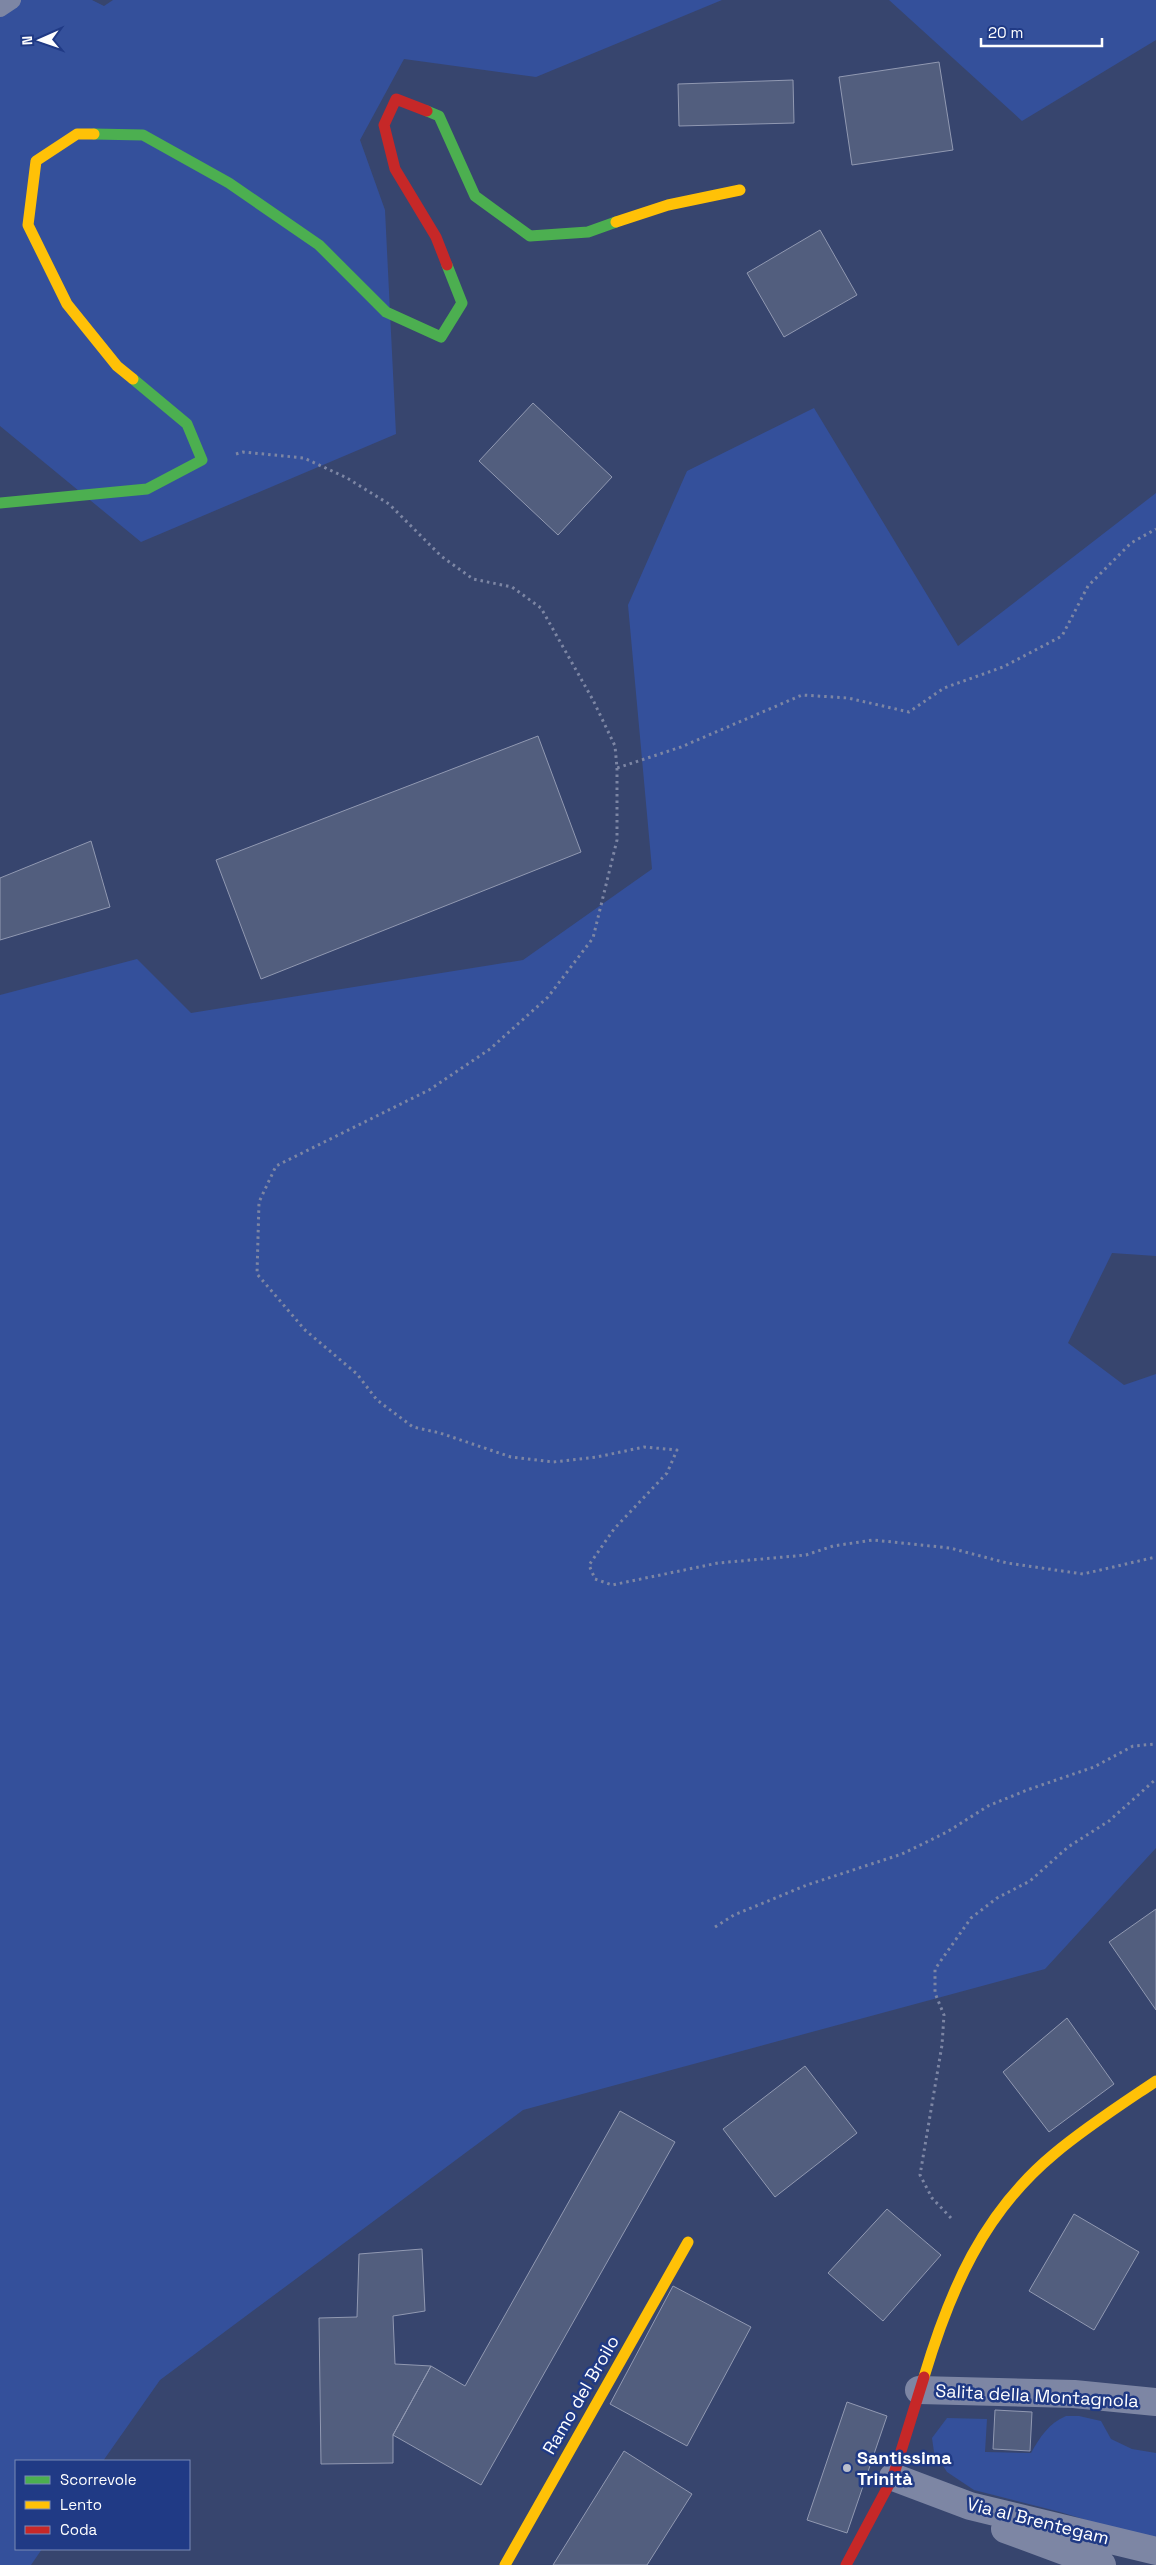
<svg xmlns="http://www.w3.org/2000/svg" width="1156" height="2565" viewBox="0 0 1156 2565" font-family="'Space Grotesk',sans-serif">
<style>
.green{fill:#34509b}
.building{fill:#525e7e;stroke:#9199b2}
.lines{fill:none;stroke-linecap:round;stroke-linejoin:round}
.path{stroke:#7d86a4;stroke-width:3;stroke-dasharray:2.5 4;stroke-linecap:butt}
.lane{stroke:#7d86a4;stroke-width:18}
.street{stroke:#7d86a4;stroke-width:28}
.fast{stroke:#4caf50;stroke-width:11}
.slow{stroke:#ffc107;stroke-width:11}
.jam{stroke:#c62828;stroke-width:11}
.poi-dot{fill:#b9becc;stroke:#203a85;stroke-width:2}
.labels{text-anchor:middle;stroke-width:5;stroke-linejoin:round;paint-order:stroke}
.street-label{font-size:18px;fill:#fff;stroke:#203a85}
.poi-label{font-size:18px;font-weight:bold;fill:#fff;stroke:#203a85;text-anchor:start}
</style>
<rect width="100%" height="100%" fill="#37456e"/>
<path class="green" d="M0,0H92L104,6L113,0H722L536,77L404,59L360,140L385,210L396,434L141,542L0,426Z
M889,0H1156V40L1022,121Z
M814,408L958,646L1156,493V1256L1112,1253L1068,1343L1124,1385L1156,1374V1848L1045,1969L523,2110L160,2380L103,2461H16V2549H42L31,2565H0V995L137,959L191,1013L523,960L652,869L628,605L687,471Z
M1066,2416H1079L1101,2421L1111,2439L1132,2449L1156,2453V2541L1060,2512L974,2490L947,2472L934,2452L932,2438L947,2418L987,2419L985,2452L1031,2453C1040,2437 1049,2423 1066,2416Z"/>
<path class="building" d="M939,62L953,150L852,165L839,77Z
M793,80L794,123L679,126L678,84Z
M820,230L857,295L784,337L747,273Z
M533,403L612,477L558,535L479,461Z
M538,736L581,852L261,979L216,860Z
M91,841L110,907L0,940V878Z
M1156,1909V2010L1109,1942Z
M1067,2018L1114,2084L1049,2132L1003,2072Z
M805,2066L857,2133L775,2197L723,2129Z
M620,2111L675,2142L481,2485L393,2435L431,2366L465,2386Z
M887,2209L941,2255L883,2321L828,2273Z
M1074,2214L1139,2252L1094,2330L1029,2291Z
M422,2249L425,2311L393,2316L395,2364L431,2366L393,2435V2463L321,2464L319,2318L357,2317L359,2254Z
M673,2286L751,2327L687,2446L610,2404Z
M847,2402L887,2416L847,2533L807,2520Z
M995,2410L1032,2412L1030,2451L993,2449Z
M624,2451L692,2494L647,2565H553Z"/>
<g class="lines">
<path class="path" d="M236,454L243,452L304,458L347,478L389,504L441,556L473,579L512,587L541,608L593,700L615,746L617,768L681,747L802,695L848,698L909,712L944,688L1003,667L1062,636L1088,586L1131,543L1156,529
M617,768V840L593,938L548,997L490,1049L429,1090L276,1166L259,1202L257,1274L305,1330L357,1374L377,1400L413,1427L440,1433L511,1457L553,1462L597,1457L644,1447L677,1450L667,1473L614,1529L589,1565L595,1579L612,1585L718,1563L806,1555L833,1546L873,1540L950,1548L1007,1563L1083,1574L1156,1557
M715,1927L734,1915L807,1885L902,1854L947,1832L988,1806L1027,1790L1094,1767L1133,1746L1156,1744
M951,2218L932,2198L920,2175L942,2045L944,2015L935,1993V1969L971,1918L997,1898L1030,1881L1068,1847L1109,1821L1156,1779"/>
<path class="lane" d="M0,8L12,0"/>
<path class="street" d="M919,2390L1074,2394L1156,2402
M893,2477L970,2506L1156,2551
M1005,2529L1102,2565"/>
<path class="fast" d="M427,111L439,116L475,196L530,236L588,232L616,222
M94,134L143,135L229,183L319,245L386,312L441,337L462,303L447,265
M0,503L147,489L202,460L187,424L133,379"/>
<path class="slow" d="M94,134H77L36,161L28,225L67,304L117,366L133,379
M616,222L668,205L740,190
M924,2377C950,2290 983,2213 1054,2154C1086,2127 1122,2104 1156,2081
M505,2565L688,2242"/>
<path class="jam" d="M427,111L396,99L384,125L395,169L436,237L447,265
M846,2565L893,2477L924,2377"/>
</g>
<circle class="poi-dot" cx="847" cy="2468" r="5"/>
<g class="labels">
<g class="street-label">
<text transform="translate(581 2395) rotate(-60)" y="6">Ramo del Broilo</text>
<text transform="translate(1037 2396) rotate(3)" y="6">Salita della Montagnola</text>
<text transform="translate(1038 2521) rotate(14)" y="6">Via al Brentegam</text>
</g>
<g class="poi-label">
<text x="857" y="2464">Santissima<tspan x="857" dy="21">Trinità</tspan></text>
</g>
</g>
<rect x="15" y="2460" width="175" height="90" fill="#203a85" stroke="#7989b6"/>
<rect x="25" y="2476" width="25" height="8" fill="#4caf50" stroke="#7989b6"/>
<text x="60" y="2485" font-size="15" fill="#ffffff">Scorrevole</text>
<rect x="25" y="2501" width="25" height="8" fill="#ffc107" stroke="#7989b6"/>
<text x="60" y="2510" font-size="15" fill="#ffffff">Lento</text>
<rect x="25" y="2526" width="25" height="8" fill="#c62828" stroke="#7989b6"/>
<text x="60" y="2535" font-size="15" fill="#ffffff">Coda</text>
<g transform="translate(40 40) rotate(268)" stroke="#203a85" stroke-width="4" paint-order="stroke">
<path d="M0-4L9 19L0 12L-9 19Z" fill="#ffffff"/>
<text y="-8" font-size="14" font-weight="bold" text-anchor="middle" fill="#ffffff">N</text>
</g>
<path d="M981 38v8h121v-8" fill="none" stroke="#ffffff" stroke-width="2.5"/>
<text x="988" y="38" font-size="15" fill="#ffffff" stroke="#203a85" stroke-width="4" paint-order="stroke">20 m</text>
</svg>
